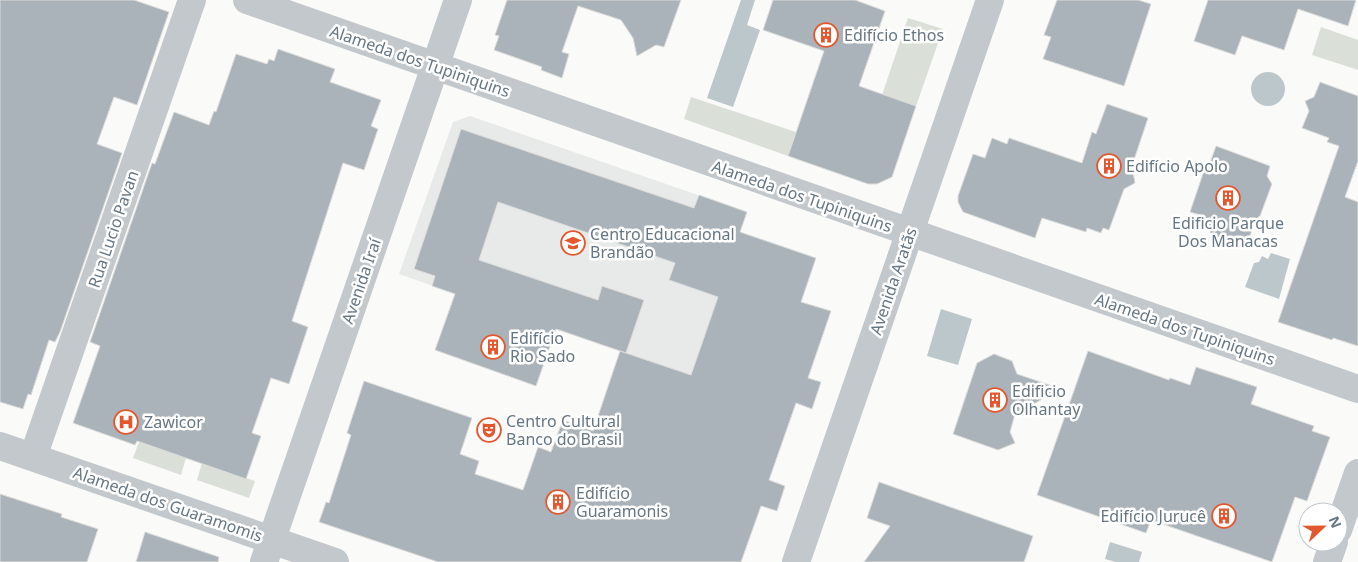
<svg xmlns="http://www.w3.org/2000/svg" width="1358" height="562" viewBox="0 0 1358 562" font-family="'Noto Sans',sans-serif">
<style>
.built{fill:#e8e9e9}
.green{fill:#dadfd7}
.water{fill:#bbc7cb}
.building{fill:#aab3b9;stroke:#dcdcda}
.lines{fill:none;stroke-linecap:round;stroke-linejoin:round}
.minor{stroke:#c3c8cc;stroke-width:28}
.labels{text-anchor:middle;stroke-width:5;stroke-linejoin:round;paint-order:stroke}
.poi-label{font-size:16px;fill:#657683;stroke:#fff;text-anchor:start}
.street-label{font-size:16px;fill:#657683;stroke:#fff}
</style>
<rect width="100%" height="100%" fill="#fafaf8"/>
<path class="built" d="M470,116L747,212L691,376L399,274L453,122Z"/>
<path class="green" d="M908,18L943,29L916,106L882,95Z
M1321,27L1358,40V70L1312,55Z
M691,97L796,132L788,156L684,119Z
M139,442L186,458L181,475L133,458Z
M202,463L255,481L249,498L197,480Z"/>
<path class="water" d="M741,0H755L747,25L760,30L733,107L707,98Z
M1251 89a17 17 0 1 1 34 0a17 17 0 1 1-34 0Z
M1271,253L1290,259L1279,299L1245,287L1254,263L1259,262L1262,256L1268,259Z
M941,309L972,319L958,365L927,356Z
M1110,542L1142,552L1139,562H1116L1105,559Z"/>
<path class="building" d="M0,0H134L169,12L137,105L114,97L97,144L122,153L60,332L55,342L49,340L31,395L28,394L23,409L0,402Z
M507,0H681L664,47L656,45L637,56L633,38L621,20L578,6L562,52L569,54L562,78L541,70L542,67L494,50L499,36L495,35Z
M773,0H855L885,11L859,86L916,106L892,177L877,184H868L788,156L824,51L763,30Z
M1057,0H1138L1151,4L1124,86L1043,59L1051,37L1044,35Z
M1208,0H1356L1348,26L1298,9L1284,50L1242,36L1235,55L1194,41Z
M278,49L335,69L330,82L381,100L371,126L378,129L364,170L343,163L292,321L308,327L289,384L271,378L252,433L261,436L246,479L137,441L135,445L73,423L100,346L90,342L152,163L155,164L174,112L209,125L214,111L216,112L236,54L267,64L269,59L274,61Z
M1320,82L1358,96V161L1345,197L1358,202V346L1333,338L1332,340L1278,322L1339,146L1327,142L1329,138L1302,128L1309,111L1305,101L1314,97Z
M1107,104L1148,118L1132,166L1135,183L1124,189L1109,230L1103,228L1101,233L1087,228L1086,232L1042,218L1035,238L963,212L958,202V196L973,154L985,158L992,138L1007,144L1009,138L1082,163L1092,132L1096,134Z
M461,129L694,208L699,195L747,212L740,232L816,258L801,302L831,311L808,378L821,382L812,409L796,403L769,480L785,486L777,511L761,506L741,562H438L319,522L326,502L329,503L351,435L347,433L364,381L472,418L460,454L479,461L475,474L523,490L538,447L551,452L563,420L593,431L620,351L691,375L718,297L669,280L675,263L498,202L479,260L598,300L602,286L644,300L626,353L556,329L536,386L435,350L455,294L432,286L435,276L414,269Z
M1216,146L1270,166L1267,176L1272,184L1260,216L1257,218L1247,243L1236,249L1215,241L1208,228L1201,225L1204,216L1190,212L1207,162L1210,163Z
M1088,351L1169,380L1170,378L1190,385L1196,367L1257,387L1251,404L1314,426L1312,431L1330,437L1307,501L1295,497L1272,562L1151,520L1146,533L1037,495Z
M994,354L1012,361L1017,374L1061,389L1015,414L1010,432L1015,443L998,450L953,434L977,363Z
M879,482L1033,536L1024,562H864L890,526L867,518Z
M0,494L62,514L61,517L98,529L87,562H0Z
M145,532L219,557L218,562H136Z"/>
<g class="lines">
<path class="minor" d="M247,0L1358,389
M0,446L335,562
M33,457L192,0
M1338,530L1358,473
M264,562L458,0
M796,562L990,0
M1327,562L1334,542"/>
</g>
<defs>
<g id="building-ring" transform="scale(1.25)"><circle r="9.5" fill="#fff" stroke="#e4572e" stroke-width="1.5"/><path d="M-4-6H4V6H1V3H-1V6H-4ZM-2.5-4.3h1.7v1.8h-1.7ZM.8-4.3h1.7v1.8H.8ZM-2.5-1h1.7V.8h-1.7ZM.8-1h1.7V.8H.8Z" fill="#e4572e"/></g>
<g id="school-ring" transform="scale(1.25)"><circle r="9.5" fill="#fff" stroke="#e4572e" stroke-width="1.5"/><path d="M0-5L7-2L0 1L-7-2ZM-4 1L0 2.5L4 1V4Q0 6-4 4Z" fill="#e4572e"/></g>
<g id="hospital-ring" transform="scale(1.25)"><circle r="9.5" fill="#fff" stroke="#e4572e" stroke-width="1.5"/><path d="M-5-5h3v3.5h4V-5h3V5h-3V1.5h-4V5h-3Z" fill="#e4572e"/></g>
<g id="theatre-ring" transform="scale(1.25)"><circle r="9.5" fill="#fff" stroke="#e4572e" stroke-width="1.5"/><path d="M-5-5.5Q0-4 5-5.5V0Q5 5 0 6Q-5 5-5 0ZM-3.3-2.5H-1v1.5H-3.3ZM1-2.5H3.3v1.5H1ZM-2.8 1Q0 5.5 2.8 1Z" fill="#e4572e"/></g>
</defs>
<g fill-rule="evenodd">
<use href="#building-ring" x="826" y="35"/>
<use href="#building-ring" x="1109" y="166"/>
<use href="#building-ring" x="1228" y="198"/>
<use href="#school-ring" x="573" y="243"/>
<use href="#building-ring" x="493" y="347"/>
<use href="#building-ring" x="995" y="400"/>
<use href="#hospital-ring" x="126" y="422"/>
<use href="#theatre-ring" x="489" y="430"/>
<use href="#building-ring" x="558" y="502"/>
<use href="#building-ring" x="1224" y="516"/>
</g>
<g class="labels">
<g class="poi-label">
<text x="844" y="41">Edifício Ethos</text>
<text x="1126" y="172">Edifício Apolo</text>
<text x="1228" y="229" text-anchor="middle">Edificio Parque<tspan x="1228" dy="18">Dos Manacas</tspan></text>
<text x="590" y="240">Centro Educacional<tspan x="590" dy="18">Brandão</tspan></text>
<text x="510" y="344">Edifício<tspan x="510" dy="18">Rio Sado</tspan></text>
<text x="1012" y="397">Edificio<tspan x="1012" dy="18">Olhantay</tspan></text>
<text x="506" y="427">Centro Cultural<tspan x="506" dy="18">Banco do Brasil</tspan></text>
<text x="144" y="428">Zawicor</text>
<text x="576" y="499">Edifício<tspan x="576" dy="18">Guaramonis</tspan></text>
<text x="1206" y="522" text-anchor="end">Edifício Jurucê</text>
</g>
<g class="street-label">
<text transform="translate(420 61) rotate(19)" y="6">Alameda dos Tupiniquins</text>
<text transform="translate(802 196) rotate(19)" y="6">Alameda dos Tupiniquins</text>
<text transform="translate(113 229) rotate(-71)" y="6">Rua Lucio Pavan</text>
<text transform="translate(361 281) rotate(-71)" y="6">Avenida Iraí</text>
<text transform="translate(893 281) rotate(-71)" y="6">Avenida Aratãs</text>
<text transform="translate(1185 329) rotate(19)" y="6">Alameda dos Tupiniquins</text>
<text transform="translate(168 504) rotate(19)" y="6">Alameda dos Guaramomis</text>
</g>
</g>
<g transform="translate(1323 527) rotate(68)"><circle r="24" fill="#ffffff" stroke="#c1c8cd"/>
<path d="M0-4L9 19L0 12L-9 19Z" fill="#e4572e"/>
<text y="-8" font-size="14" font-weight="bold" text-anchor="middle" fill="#657683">N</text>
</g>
</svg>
